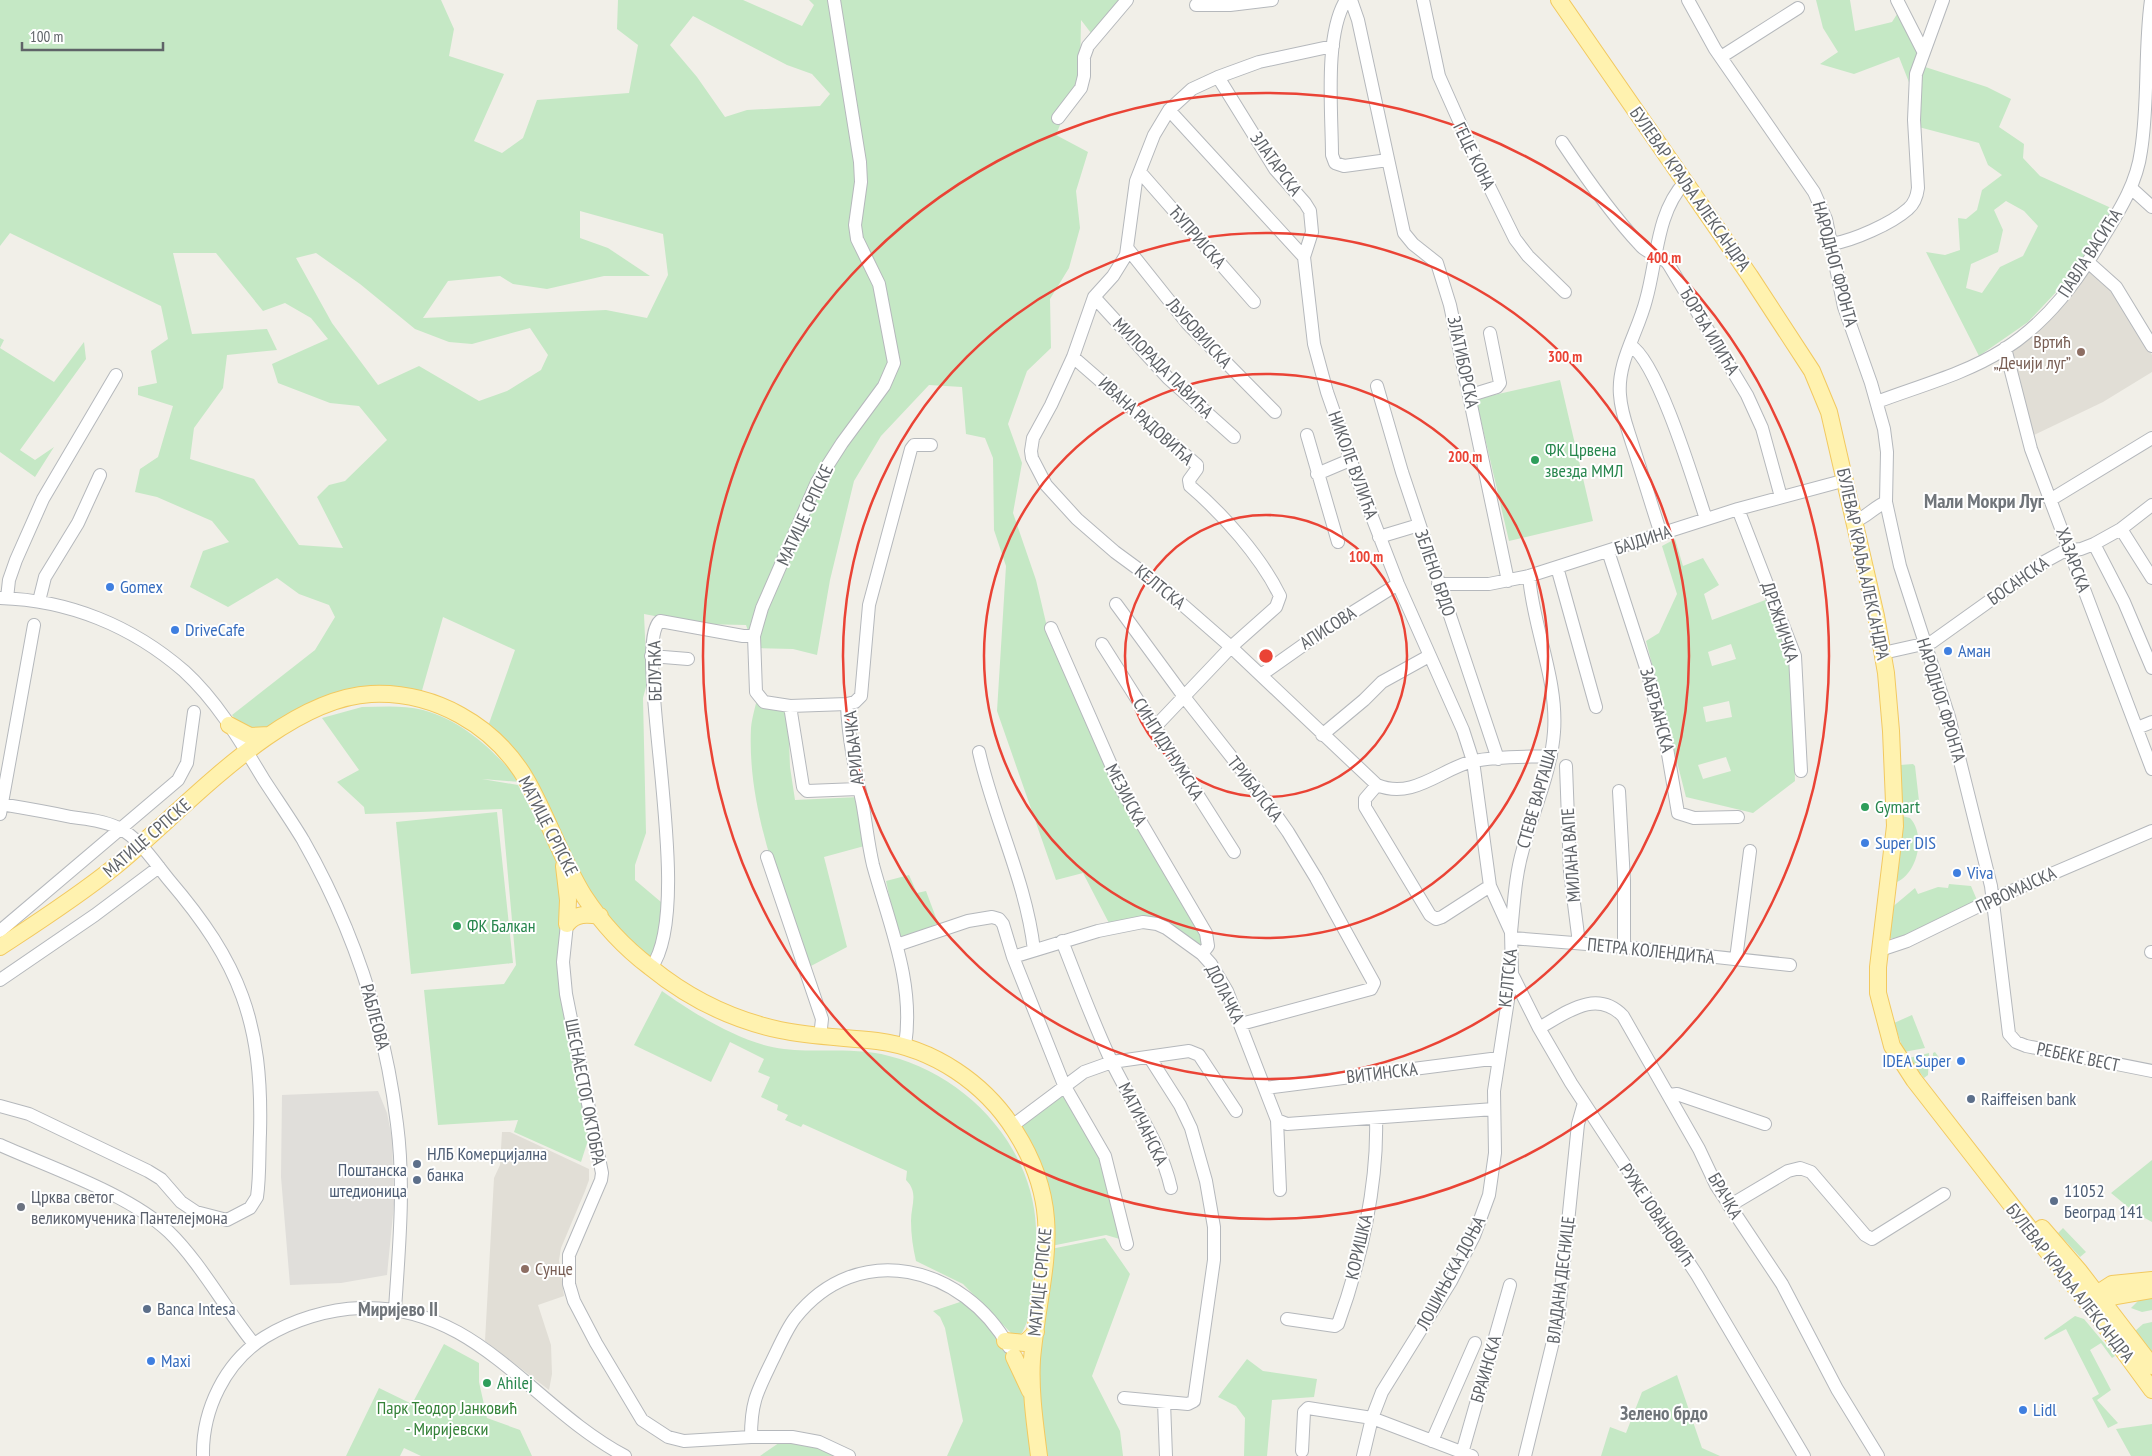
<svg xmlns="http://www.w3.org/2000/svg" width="2152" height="1456" viewBox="0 0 2152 1456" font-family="'PT Sans Narrow',sans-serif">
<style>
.industrial{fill:#e0deda}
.education{fill:#e1ded6}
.green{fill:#c5e8c5;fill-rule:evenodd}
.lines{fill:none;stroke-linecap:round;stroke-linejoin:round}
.minor-casing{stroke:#b5b8bc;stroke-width:14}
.major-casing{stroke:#f2c960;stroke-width:18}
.minor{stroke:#fff;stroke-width:12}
.major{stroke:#fff2af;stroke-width:16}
.ring{fill:none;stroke:#ea4335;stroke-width:2.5}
.education-dot{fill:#8d6e63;stroke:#fff;stroke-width:2}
.leisure-dot{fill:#2e9e5b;stroke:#fff;stroke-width:2}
.shop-dot{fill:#3f7fe0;stroke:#fff;stroke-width:2}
.service-dot{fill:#5c6f8a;stroke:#fff;stroke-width:2}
.worship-dot{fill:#6b7280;stroke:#fff;stroke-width:2}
.labels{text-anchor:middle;stroke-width:4;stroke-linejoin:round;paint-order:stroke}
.street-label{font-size:18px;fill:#5f6368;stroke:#fff}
.education-label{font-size:18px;fill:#785e54;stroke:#fff;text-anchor:end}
.leisure-label{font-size:18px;fill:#27864d;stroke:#fff;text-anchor:start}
.shop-label{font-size:18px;fill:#366cbe;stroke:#fff;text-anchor:start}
.service-label{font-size:18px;fill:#4e5e75;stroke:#fff;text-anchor:start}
.worship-label{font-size:18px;fill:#5b616d;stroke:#fff;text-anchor:start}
.park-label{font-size:18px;fill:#348238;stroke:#fff}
.neighbourhood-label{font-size:19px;font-weight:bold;fill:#70757a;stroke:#fff}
.quarter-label{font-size:20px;font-weight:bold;fill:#70757a;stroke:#fff}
.centre{fill:#ea4335;stroke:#fff;stroke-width:2.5}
.ring-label{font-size:15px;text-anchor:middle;font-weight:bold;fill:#ea4335;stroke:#fff;stroke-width:4;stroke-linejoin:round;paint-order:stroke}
</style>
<rect width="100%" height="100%" fill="#f1efe8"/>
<path class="industrial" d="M378,1091L387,1113L392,1138L394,1204L387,1275L341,1283L290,1285L281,1177L282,1095Z"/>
<path class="education" d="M2090,267L2106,282L2128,313L2152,355V372L2103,402L2034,435L2011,348Z
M502,1132H510L589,1169V1180L585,1191L561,1248L559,1260L564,1296L538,1305L551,1345L552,1374L549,1390L485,1341L494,1178L500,1165Z"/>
<path class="green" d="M0,0H441L454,29L449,56L504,74L474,141L502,153L523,138L537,100L629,93L638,45L617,29L618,0H743L802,26L814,5L809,0H1121L1091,33L1081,20L1080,75L1056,135L1088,152L1076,191L1080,228L1069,268L1050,299L1051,348L1027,371L1008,424L1022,463L1013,513L1036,580L1047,627L1111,768L1208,940L1202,954L1162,925L1111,927L1083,873L1056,880L997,711L1006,566L994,530L993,458L985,438L966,434L962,387L929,385L881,436L854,481L830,580L817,655L793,649L754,648L746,625L697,624L644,614L647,683L643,698L646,833L635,865V880L661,902L660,941L653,966L621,935L590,895L486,732L515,650L443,617L421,694L393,688L364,687L310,702L262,730H251L239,724L232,715L315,650L335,617L329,605L299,594L277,578L228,607L190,587L203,551L229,542L212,521L157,497L135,492L140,469L158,457L173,406L138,395V387L157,383L151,351L168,339L161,306L10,233L0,246ZM693,16L787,65L812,74L830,94L820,106L747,110L725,117L697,77L670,45ZM580,211L663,234L668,275L647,318L606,310L423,318L448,281L500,276L513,284L547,289L604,276H650L608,248L580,238ZM173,253H216L263,311L285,303L311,318L328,339L272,364L278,383L330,403L359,406L387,440L345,481L329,485L317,497L343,548L299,545L254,479L190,459L194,428L223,388L227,355L277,350L267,329L192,334ZM316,253L360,284L415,329L449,342L472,344L530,328L548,355L541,370L507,391L479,401L419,366L378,385L332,323L296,258Z
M1816,0H1850L1855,31L1892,22L1901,8L1923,51L1919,65L1987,87L2011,99L1999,127L2024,144L2023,158L2040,176L2109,207L2112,214L2072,275L2028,322L1979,356L1926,252L1945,255L1960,250L1958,218L1966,219L1977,210L1982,190L2002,175L1988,165L1979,143L1915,126L1914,95L1899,57L1854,74L1820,64L1838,52L1823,28ZM2006,201L2024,211L2038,226L2023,256L2000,267L1982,293L1966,288L1971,264L1998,252L2003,230L1994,210Z
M0,338L4,340L0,348L54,382L84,342L86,359L20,450L35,460L54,447L35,477L0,452Z
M1560,380L1593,521L1509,541L1476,399Z
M1675,539L1683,566L1703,558L1719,585L1704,594L1712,620L1768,599L1792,661L1795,781L1753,813L1686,797L1646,641L1659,633L1677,594L1662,546ZM1731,644L1736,659L1712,666L1708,652ZM1729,701L1732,717L1706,722L1703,707ZM1726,757L1731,771L1703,779L1698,765Z
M758,694L767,704L788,713L790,767L795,800L859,797L868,845L824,857L847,947L809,967C781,891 747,810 751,728C752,717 756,705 758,694Z
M362,707C382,707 403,705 423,710C462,720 496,752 520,782L482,779L518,785L558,861L568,925L562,980L589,1137L581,1162L514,1132L518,1120L438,1125L424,990L504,984L516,965L502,809L365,814L364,807L337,782L359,770L322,718Z
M1913,764L1915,766L1919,801L1916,807H1908L1901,803L1900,765Z
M497,812L513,963L411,974L396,822Z
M1902,816L1910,818C1926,835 1918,872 1897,882L1894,881Z
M909,875L917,893L926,891L938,923L899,942L886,881Z
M1949,884L1971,886L1977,900L1905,936L1888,939L1890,909L1915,888L1918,894L1938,887L1948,888Z
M662,991C694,1014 745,1045 784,1049C819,1053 855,1047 889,1056C966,1075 1033,1146 1036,1228C1037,1259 1032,1291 1027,1322L1022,1333L1017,1336L1011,1333L963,1284L916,1261C913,1248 911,1235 911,1221C911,1205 919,1193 906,1180L907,1171L803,1124L801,1127L785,1120L788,1115L777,1110L778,1105L761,1097L770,1077L758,1072L764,1059L730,1042L711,1082L634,1045Z
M1912,1015L1925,1048L1904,1052L1894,1023Z
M1935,1052L1943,1063L1932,1072L1933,1053Z
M1929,1053L1928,1075L1924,1078L1909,1058Z
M1068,1083L1108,1154L1130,1242L1106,1235L1051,1246L1016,1124Z
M2152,1160V1222L2134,1212L2111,1193Z
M2063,1228L2086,1252L2080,1257L2058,1233Z
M1105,1238L1130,1274L1092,1376L1120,1431L1123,1456H1042L1034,1381L1051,1249Z
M2152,1298V1310L2142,1312L2131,1308L2139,1300Z
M969,1299L1002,1340L1020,1375L1036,1456H947L963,1421L945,1328L940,1317L933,1311Z
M2075,1316L2084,1319L2115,1356L2112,1358L2101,1343L2090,1350L2111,1390L2097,1400L2118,1423L2108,1428L2092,1398L2099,1394L2066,1329L2045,1340L2044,1338Z
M2152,1322V1353L2135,1331L2143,1324Z
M444,1344L479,1363V1382L487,1418L520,1430L532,1456H421L404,1448L400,1456H346L379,1388L412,1404Z
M1247,1359L1263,1371L1317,1379L1314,1397L1272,1400L1267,1456H1244L1245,1418L1236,1406L1218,1397Z
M1677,1375L1702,1448L1720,1456H1601L1610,1427L1626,1433L1642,1392Z
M2152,1424V1456H2131L2116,1429Z
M789,1436L849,1456H760Z"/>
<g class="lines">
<g class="minor-casing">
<path id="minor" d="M834,0L860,162L861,182L855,225L857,239L879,284L894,363L884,386L842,443L817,482L762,608L754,636L756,692L764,702L790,706L847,704L855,702L861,696L869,605L911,449L914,445H931
M1346,0C1324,35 1332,113 1332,155L1335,163L1344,166L1388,160
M1351,0L1358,20L1404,233L1413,244L1437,263L1450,305L1508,581
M1423,0L1439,76L1480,168L1515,239L1528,256L1565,292
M1688,0L1715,49L1814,192L1826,219L1844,307L1871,383L1884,429L1887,452L1886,502L1900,566L1949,717L1991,886L2009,1034L2016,1042L2026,1046L2152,1071
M1897,0L1923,51
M1196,5H1230L1272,0
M1333,46L1259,62L1218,77L1192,89L1169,110L1154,135L1136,181L1126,255L1113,276L1094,297L1073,357L1051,405L1033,438L1031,451L1032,458L1046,485L1077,519L1115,552L1160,585L1231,647L1377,785C1413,800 1441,769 1473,761C1498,756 1526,757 1551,756
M1721,57L1798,8
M1218,77L1275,169L1305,203L1310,211L1312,232L1304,257
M1169,110L1304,257L1314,344L1327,392L1357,478L1398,584L1463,730L1473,761L1490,886L1511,932L1512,974L1494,1091L1495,1153L1489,1195L1474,1236L1451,1281L1382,1392L1372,1418L1363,1456
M1058,118L1081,88L1084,76V57L1088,46L1127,0
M1562,142C1586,178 1611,214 1641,246C1649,255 1663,255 1669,265L1747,395L1762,428L1781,497
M1140,172L1254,302
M2131,188L2152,207
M1832,244C1854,240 1891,224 1908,209C1914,204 1917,196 1918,188L1914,120L1916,74L1943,0
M1128,249L1187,323L1275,412
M2088,262L2116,287L2152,346
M1094,297L1168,378L1234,437
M1631,346C1658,362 1695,486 1706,519
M2005,348L2031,449L2152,769
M1073,357L1197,465V469L1189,480L1190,486C1223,514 1261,557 1280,596L1276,607L1231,647L1154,728
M1377,386L1402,472L1498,759
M1471,395L1497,387L1500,383L1490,333
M1877,402C1919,386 1965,374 2003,350C2048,322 2079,279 2105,234C2121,208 2137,182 2141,151C2149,101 2144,50 2151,0
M1307,435L1338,542
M1317,474L1350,460
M2050,500L2152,438
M1738,509L1795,656L1801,771
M1855,521C1867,517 1874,507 1886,502
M2121,529L2152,578
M1661,534C1651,504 1642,473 1632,443C1627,427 1621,412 1620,395C1617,362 1638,332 1646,300C1657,262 1656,213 1685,182
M1379,537L1419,525
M2094,544L2124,602L2152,668
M1608,551L1647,671L1666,742L1678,813L1694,818L1738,817
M1557,567L1596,707
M1438,584H1489L1529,576L1738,509L1846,480
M0,598C69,600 132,626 184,671C217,701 241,742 264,780C277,800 291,820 303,840C353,928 385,1024 397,1124C405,1185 399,1248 395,1309
M7,598L9,580L16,560L43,499L116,375
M39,601L45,577L78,523L100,475
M1116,604L1185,698L1267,802L1288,832L1316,878L1374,983L1371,989L1241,1024
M1051,628L1122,790L1206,933L1208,946L1202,954
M1102,644L1234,852
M1883,653L1932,642L2044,562L2064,551L2081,549L2094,544L2121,529L2152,505
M651,656L688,659
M1261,675L1326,629L1398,584
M847,704C848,737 855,769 862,801C866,822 868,844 873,865C889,924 915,983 905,1046
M790,706L803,787L807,791L858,789
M2137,728L2152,722
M1322,735L1364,700L1382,682L1429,656
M979,752C994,819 1026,881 1034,950
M1566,766L1570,872L1579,943
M1377,785L1365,799V807L1430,915L1436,919L1442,917L1490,886
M1619,791L1624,881V947
M0,804C24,808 47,812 71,817C87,819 104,821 119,828C139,838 155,863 169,880C240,963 263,1023 260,1133C259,1154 260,1176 257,1197L250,1208L227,1220L196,1212L181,1202L161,1179L148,1171L29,1114L0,1106
M0,814L34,625
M767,857L822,1019L820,1037
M567,924L563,962L566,994L602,1173L601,1180L569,1255V1284L574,1301L596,1343L642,1420L668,1437L684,1441L751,1437H792L819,1442L849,1456
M0,931L178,780L187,763L194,712
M1511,932C1514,904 1515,876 1523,849C1533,810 1551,773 1554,732C1558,679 1533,628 1529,576
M1512,938L1624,947L1790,965
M1062,941C1077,979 1091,1017 1108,1054C1128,1099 1160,1139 1171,1188
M897,945L968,921L992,917L999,919L1003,924L1013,957L1064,1085L1105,1156L1127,1244
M1880,950L1907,941L1993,899L2152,831
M2151,952H2152
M1013,957L1098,931L1143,922L1157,924L1166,928L1202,954L1211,964L1227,991L1277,1120L1280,1190
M1736,959L1750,851
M651,968C698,905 630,646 660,621L743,636H754
M1512,974L1539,1028L1571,1083L1697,1275L1804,1456
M0,980L95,915L159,867
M1539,1028C1566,1013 1596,988 1623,1016L1699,1149L1716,1185L1782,1284L1837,1389L1878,1456
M1265,1088L1499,1058
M1669,1095L1677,1094L1765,1124
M1277,1120L1287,1124L1494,1109
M1012,1126L1084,1072L1112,1062L1189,1051L1199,1055L1236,1111
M0,1145C51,1168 129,1194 169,1232C200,1262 226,1310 254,1344
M1729,1206L1788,1171L1800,1168L1811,1172L1865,1235L1872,1239L1944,1194
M1287,1319L1335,1326L1338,1324C1361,1261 1378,1184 1376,1118
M1124,1398L1188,1404L1194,1401L1214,1260V1227L1206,1181L1191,1128L1180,1105L1150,1058
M1164,1402L1166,1456
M751,1437C751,1402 757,1392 772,1361C779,1347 786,1330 795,1318C858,1238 964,1266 1009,1347
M1432,1441L1475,1343
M1302,1451L1304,1412L1308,1408L1372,1418L1472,1456
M1462,1453L1510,1285
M203,1456C202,1410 225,1362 265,1337C293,1320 328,1309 361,1308C477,1304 532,1407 625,1456
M1525,1456L1558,1321L1578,1124L1584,1103"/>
</g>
<g class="major-casing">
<path id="major" d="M1559,0L1750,276L1812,371L1829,412L1876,616L1886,673L1891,731L1895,826L1878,967V993L1892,1046L1914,1080L2100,1319L2152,1390
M229,725L250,736L269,735
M564,866L568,900L567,924
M567,924C576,913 587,914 600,916
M0,947C38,922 77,897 113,868C183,812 279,699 371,694C434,691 494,725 526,779C548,817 561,859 584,896C601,922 625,948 650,967C688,998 733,1020 780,1030C812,1037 845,1037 877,1041C933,1048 985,1083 1015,1131C1068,1214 1040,1271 1032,1359C1030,1391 1035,1424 1039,1456
M2042,1228L2080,1272L2152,1366
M2089,1299L2112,1284L2152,1280
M2093,1304L2116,1296L2152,1290
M1005,1341L1025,1343L1036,1332
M1014,1357L1030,1391"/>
</g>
<use href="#minor" class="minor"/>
<use href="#major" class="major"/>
</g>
<g class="ring">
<circle cx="1266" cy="656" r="141"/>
<circle cx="1266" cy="656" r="282"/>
<circle cx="1266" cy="656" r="423"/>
<circle cx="1266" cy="656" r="563"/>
</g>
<g class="education-dot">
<circle cx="2081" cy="352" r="5"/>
<circle cx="525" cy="1269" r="5"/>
</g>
<g class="leisure-dot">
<circle cx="1535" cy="460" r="5"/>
<circle cx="1865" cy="807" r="5"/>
<circle cx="457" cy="926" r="5"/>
<circle cx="487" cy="1383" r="5"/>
</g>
<g class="shop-dot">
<circle cx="110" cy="587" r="5"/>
<circle cx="175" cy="630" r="5"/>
<circle cx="1948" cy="651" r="5"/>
<circle cx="1865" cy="843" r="5"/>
<circle cx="1957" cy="873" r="5"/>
<circle cx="1961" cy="1061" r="5"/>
<circle cx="151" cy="1361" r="5"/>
<circle cx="2023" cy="1410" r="5"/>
</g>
<g class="service-dot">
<circle cx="1971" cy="1099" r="5"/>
<circle cx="417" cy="1164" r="5"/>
<circle cx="417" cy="1180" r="5"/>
<circle cx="2054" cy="1201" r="5"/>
<circle cx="147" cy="1309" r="5"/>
</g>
<circle class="worship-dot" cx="21" cy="1207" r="5"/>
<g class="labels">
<g class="street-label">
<text transform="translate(1474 156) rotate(64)" y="6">ГЕЦЕ КОНА</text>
<text transform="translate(1276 164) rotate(54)" y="6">ЗЛАТАРСКА</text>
<text transform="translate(1690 189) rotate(55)" y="6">БУЛЕВАР КРАЉА АЛЕКСАНДРА</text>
<text transform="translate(1197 237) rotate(49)" y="6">ЋУПРИЈСКА</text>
<text transform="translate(2090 253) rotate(-57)" y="6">ПАВЛА ВАСИЋА</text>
<text transform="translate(1835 264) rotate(75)" y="6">НАРОДНОГ ФРОНТА</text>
<text transform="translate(1709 331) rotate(59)" y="6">ЂОРЂА ИЛИЋА</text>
<text transform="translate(1199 333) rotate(48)" y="6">ЉУБОВИЈСКА</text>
<text transform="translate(1463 362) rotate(78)" y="6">ЗЛАТИБОРСКА</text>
<text transform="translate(1163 368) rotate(45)" y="6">МИЛОРАДА ПАВИЋА</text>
<text transform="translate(1146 421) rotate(42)" y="6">ИВАНА РАДОВИЋА</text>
<text transform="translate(1353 465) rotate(70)" y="6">НИКОЛЕ ВУЛИЋА</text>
<text transform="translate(805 515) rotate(-65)" y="6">МАТИЦЕ СРПСКЕ</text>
<text transform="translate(1643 540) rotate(-18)" y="6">БАЈДИНА</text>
<text transform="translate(2073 560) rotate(70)" y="6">ХАЗАРСКА</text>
<text transform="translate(1863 564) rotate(78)" y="6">БУЛЕВАР КРАЉА АЛЕКСАНДРА</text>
<text transform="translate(1435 573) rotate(71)" y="6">ЗЕЛЕНО БРДО</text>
<text transform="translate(2018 581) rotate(-35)" y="6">БОСАНСКА</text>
<text transform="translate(1160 587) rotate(39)" y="6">КЕЛТСКА</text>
<text transform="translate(1780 622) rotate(72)" y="6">ДРЕЖНИЧКА</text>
<text transform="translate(1328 628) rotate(-33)" y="6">АПИСОВА</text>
<text transform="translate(655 671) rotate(-91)" y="6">БЕЛУЋКА</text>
<text transform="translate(1941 700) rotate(73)" y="6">НАРОДНОГ ФРОНТА</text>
<text transform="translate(1657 710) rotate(75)" y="6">ЗАБРЂАНСКА</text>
<text transform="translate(854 748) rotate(-96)" y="6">АРИЉАЧКА</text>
<text transform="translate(1168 749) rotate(58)" y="6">СИНГИДУНУМСКА</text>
<text transform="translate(1255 789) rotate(52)" y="6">ТРИБАЛСКА</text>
<text transform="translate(1126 795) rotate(62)" y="6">МЕЗИЈСКА</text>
<text transform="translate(1537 798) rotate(-74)" y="6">СТЕВЕ ВАРГАША</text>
<text transform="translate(548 826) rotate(63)" y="6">МАТИЦЕ СРПСКЕ</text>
<text transform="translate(147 838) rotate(-41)" y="6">МАТИЦЕ СРПСКЕ</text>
<text transform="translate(1571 855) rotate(-94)" y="6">МИЛАНА ВАПЕ</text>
<text transform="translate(2016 890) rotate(-25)" y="6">ПРВОМАЈСКА</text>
<text transform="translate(1651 951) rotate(6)" y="6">ПЕТРА КОЛЕНДИЋА</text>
<text transform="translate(1508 978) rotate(-84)" y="6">КЕЛТСКА</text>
<text transform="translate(1225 994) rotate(63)" y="6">ДОЛАЧКА</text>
<text transform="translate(375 1017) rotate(75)" y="6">РАБЛЕОВА</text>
<text transform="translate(2078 1057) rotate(12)" y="6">РЕБЕКЕ ВЕСТ</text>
<text transform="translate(1382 1073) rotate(-7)" y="6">ВИТИНСКА</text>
<text transform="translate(585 1092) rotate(79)" y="6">ШЕСНАЕСТОГ ОКТОБРА</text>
<text transform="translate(1143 1124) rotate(64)" y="6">МАТИЧАНСКА</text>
<text transform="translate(1725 1196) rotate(60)" y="6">БРАЧКА</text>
<text transform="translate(1657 1215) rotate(56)" y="6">РУЖЕ ЈОВАНОВИЋ</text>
<text transform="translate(1359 1247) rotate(-77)" y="6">КОРИШКА</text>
<text transform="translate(1451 1273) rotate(-62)" y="6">ЛОШИЊСКА ДОЊА</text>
<text transform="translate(1561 1280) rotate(-83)" y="6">ВЛАДАНА ДЕСНИЦЕ</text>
<text transform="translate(1040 1282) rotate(-84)" y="6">МАТИЦЕ СРПСКЕ</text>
<text transform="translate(2070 1283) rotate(52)" y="6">БУЛЕВАР КРАЉА АЛЕКСАНДРА</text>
<text transform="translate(1486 1369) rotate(-74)" y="6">БРАИНСКА</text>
</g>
<g class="education-label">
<text x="2071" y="348">Вртић<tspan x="2071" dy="21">„Дечији луг”</tspan></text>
<text x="535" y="1275" text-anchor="start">Сунце</text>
</g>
<g class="leisure-label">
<text x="1545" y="456">ФК Црвена<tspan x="1545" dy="21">звезда ММЛ</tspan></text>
<text x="1875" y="813">Gymart</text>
<text x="467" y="932">ФК Балкан</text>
<text x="497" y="1389">Ahilej</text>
</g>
<g class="shop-label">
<text x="120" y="593">Gomex</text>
<text x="185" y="636">DriveCafe</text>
<text x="1958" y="657">Аман</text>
<text x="1875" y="849">Super DIS</text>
<text x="1967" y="879">Viva</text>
<text x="1951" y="1067" text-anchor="end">IDEA Super</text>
<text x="161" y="1367">Maxi</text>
<text x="2033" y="1416">Lidl</text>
</g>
<g class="service-label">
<text x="1981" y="1105">Raiffeisen bank</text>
<text x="427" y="1160">НЛБ Комерцијална<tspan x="427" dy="21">банка</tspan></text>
<text x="407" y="1176" text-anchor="end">Поштанска<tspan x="407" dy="21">штедионица</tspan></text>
<text x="2064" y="1197">11052<tspan x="2064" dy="21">Београд 141</tspan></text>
<text x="157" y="1315">Banca Intesa</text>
</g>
<g class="worship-label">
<text x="31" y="1203">Црква светог<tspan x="31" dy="21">великомученика Пантелејмона</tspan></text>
</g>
<g class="park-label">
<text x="447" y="1414">Парк Теодор Јанковић<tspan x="447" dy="21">- Миријевски</tspan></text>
</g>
<g class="neighbourhood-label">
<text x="398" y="1316">Миријево II</text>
<text x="1664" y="1420">Зелено брдо</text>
</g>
<g class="quarter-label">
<text x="1984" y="508">Мали Мокри Луг</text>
</g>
</g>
<circle cx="1266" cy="656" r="8" class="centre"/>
<g class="ring-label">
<text x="1664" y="263">400 m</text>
<text x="1565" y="362">300 m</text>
<text x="1465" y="462">200 m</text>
<text x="1366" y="562">100 m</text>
</g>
<path d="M22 42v8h141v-8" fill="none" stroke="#5f6368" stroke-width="2.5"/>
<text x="30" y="42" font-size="15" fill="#5f6368" stroke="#ffffff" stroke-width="4" paint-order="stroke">100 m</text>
</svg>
